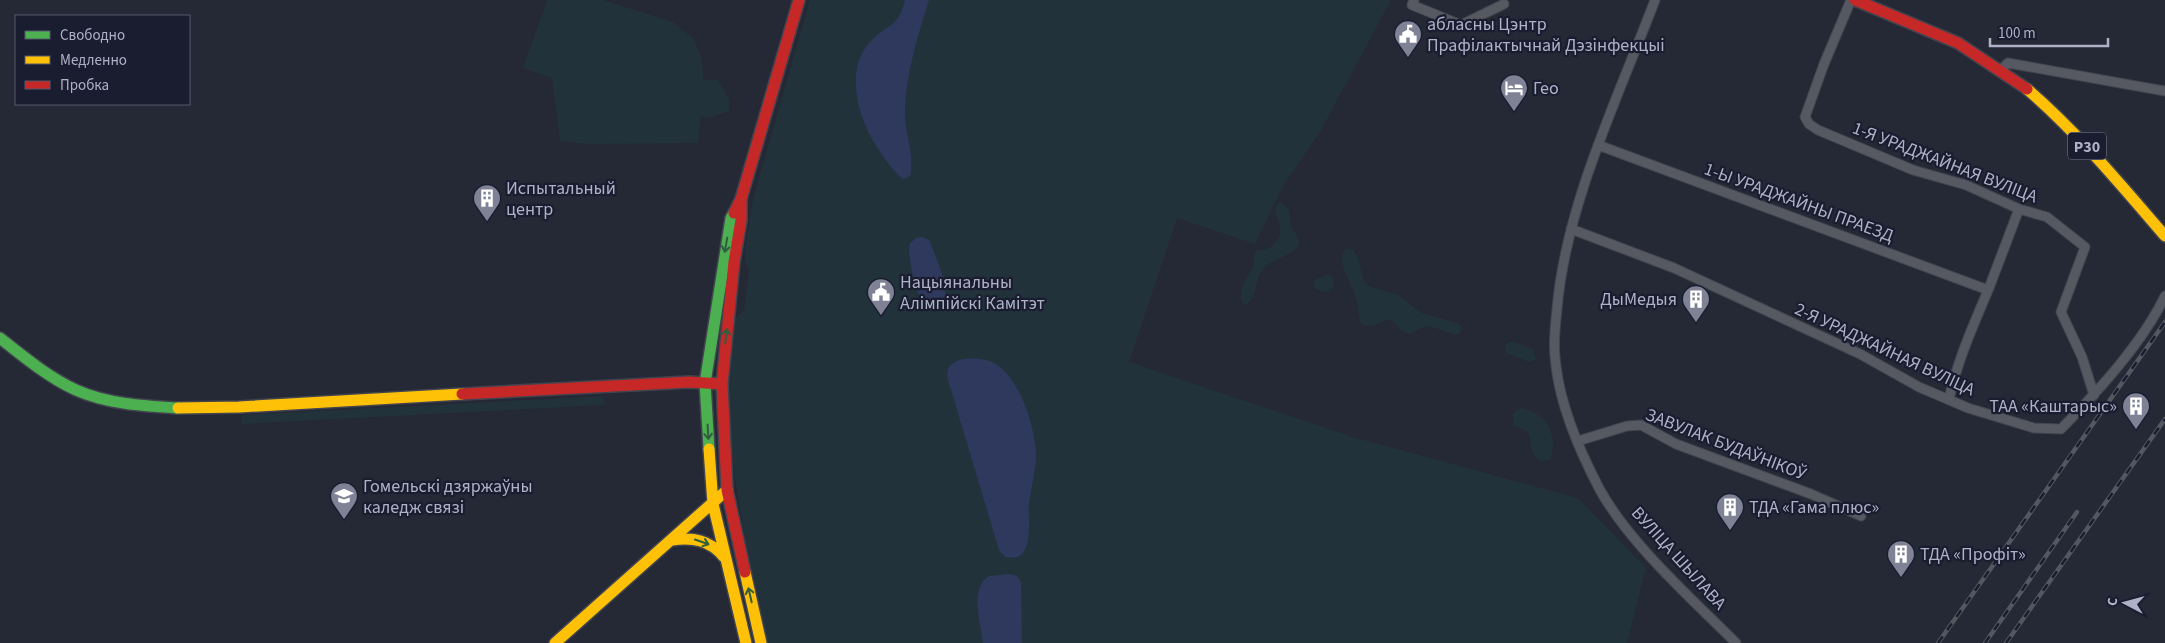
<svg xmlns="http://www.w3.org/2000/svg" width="2165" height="643" viewBox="0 0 2165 643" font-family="'Source Sans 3',sans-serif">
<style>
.green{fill:#22323b}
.water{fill:#2f385d}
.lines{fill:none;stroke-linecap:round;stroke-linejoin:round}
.street-casing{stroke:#41444e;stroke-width:11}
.fast-casing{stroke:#41444e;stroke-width:14}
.slow-casing{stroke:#41444e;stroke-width:14}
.jam-casing{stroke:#41444e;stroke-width:14}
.street{stroke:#565862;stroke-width:9}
.fast{stroke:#4caf50;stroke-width:11}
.slow{stroke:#ffc107;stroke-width:11}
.jam{stroke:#c62828;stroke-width:11}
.rail-casing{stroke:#545660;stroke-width:4.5}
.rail{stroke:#191d2f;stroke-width:2.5;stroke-dasharray:8;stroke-linecap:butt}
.oneway{stroke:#305f3e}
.labels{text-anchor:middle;stroke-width:4.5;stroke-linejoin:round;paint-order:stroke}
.shield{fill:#191d2f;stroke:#818599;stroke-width:1}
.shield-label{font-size:16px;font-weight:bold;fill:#aeb2c7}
.poi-label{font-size:18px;fill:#aeb2c7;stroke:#191d2f;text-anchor:start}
.street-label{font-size:18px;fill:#aeb2c7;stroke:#191d2f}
</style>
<rect width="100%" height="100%" fill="#252835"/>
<path class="green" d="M547,0H603L673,22L694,39L701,57L704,80H718L729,99V111L709,118L701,115L698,143L587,144L560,141L552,78L523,68Z
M810,0H1391L1320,132L1283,186L1255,244L1177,218L1129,362L1353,437L1578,498L1646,568L1627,643H767C745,539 716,424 735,318L744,310L749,269L745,263L746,241L753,199Z
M1280,202L1289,209L1291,227L1298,237L1299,245C1291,257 1272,258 1263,269C1254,279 1258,297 1247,304H1243C1236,293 1247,276 1254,267V252C1260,248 1267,251 1273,245C1292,226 1265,212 1280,202Z
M1346,249H1350C1364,257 1358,273 1366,285L1398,295L1422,313L1458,323L1461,327L1460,333L1455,335C1440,331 1427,320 1414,333C1400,336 1400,324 1389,319L1372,326L1363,325C1357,318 1359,311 1357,302C1354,287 1339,269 1342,253Z
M1328,274L1332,276L1334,283L1331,291L1325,292L1315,289L1313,284L1315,280Z
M1512,341L1533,349L1536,360L1529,362L1506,353L1505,344Z
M603,396L604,405L242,424V415Z
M1521,408C1546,413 1558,433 1551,457L1548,460L1540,461C1529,453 1532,444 1528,432L1514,425C1511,417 1513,411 1521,408Z"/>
<path class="water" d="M905,0H929C918,36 905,76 905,114C905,135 915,156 910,176L904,179C895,175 880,152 875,144C857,115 844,67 872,40C889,22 897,30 905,0Z
M922,237L929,240L931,244L946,285L945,299L934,306C930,306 926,305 923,302C915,293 907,254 910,243L916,238Z
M963,359C972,358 981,358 990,361C1019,373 1035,426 1036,454C1036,471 1031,487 1029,504C1028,519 1032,540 1023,553C1018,559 1012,558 1005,557L999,550L948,380C945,368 951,362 963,359Z
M1009,574L1017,576L1021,582L1022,643H983C981,624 969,588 989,576Z"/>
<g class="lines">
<g class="street-casing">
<path id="street" d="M1414,0L1412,5L1461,25L1504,4
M1655,0C1618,98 1566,204 1557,309C1555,328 1553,347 1556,366C1561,409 1580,452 1600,490C1630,544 1692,599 1736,643
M1851,0L1824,64L1805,117L1809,124L1818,130L1913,170L1966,185L2019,209L2047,217L2085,247L2061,312L2082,357L2094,395
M2001,70L2008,63L2165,91
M1598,145L1988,290
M1571,229L1674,268L1860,354L1919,387L1968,408L2034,428L2061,429C2098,391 2142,344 2165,296
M1949,399C1958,359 1973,326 1989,288C1999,262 2009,235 2019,209
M1578,441L1627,426L1641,425L1676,444L1811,494L1861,516"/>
</g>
<g class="fast-casing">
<path id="fast" d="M0,338C24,357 48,377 76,390C107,404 144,406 178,408
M709,449L705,383L731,218L734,213"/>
</g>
<g class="slow-casing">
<path id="slow" d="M2027,89C2078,133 2121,185 2165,236
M178,408L239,407L462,394
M709,449L713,504L746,643
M672,540C693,537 710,540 724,557
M745,572L761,643
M555,643L727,490"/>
</g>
<g class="jam-casing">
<path id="jam" d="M1855,0L1958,43L2027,89
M741,200V220L734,262L722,384L727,490L745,572
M734,213L741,199L799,0
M462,394L689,382L722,384"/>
</g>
<use href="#street" class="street"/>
<use href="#fast" class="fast"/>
<use href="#slow" class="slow"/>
<use href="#jam" class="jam"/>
<g class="rail-casing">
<path id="rail" d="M1938,643L2165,322
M1985,643L2077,512
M2006,643L2165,419"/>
</g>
<use href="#rail" class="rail"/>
</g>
<defs><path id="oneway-shaft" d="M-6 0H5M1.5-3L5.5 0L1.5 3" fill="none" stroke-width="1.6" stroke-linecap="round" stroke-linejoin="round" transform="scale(1.25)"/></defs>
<g class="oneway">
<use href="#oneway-shaft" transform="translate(726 245) rotate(100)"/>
<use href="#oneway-shaft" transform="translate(726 336) rotate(-84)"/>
<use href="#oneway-shaft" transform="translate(708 432) rotate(87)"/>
<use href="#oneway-shaft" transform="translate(702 542) rotate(19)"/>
<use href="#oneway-shaft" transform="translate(750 595) rotate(-103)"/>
</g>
<defs>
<g id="civic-pin" transform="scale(1.4375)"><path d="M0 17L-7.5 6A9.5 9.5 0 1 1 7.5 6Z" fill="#7e8294" stroke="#191d2f"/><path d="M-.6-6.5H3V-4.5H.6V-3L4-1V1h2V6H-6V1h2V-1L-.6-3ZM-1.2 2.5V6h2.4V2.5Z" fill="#fff"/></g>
<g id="hotel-pin" transform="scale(1.4375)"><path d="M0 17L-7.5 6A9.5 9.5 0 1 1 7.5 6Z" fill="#7e8294" stroke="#191d2f"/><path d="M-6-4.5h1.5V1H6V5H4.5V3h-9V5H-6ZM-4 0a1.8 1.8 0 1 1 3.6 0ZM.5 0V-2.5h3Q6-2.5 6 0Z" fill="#fff"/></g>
<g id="building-pin" transform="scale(1.4375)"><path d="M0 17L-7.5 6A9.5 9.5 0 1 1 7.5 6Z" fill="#7e8294" stroke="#191d2f"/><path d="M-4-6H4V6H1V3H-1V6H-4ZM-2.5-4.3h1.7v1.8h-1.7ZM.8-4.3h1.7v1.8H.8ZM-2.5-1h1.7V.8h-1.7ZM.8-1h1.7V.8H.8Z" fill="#fff"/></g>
<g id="university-pin" transform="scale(1.4375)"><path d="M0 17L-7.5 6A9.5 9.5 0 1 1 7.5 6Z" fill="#7e8294" stroke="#191d2f"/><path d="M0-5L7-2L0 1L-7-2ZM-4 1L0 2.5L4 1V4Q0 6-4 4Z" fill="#fff"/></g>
</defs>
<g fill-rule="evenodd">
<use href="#civic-pin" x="1408" y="34"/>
<use href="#hotel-pin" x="1514" y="88"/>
<use href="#building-pin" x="487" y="198"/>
<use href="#civic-pin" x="881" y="292"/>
<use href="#building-pin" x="1696" y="299"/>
<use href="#building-pin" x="2136" y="406"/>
<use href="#university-pin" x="344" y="496"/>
<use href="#building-pin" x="1730" y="507"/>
<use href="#building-pin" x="1901" y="554"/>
</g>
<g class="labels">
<rect class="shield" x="2068" y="132.5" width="38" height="27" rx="4"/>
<g class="shield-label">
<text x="2087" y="152">Р30</text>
</g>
<g class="poi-label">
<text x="1427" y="30">абласны Цэнтр<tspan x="1427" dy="21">Прафілактычнай Дэзінфекцыі</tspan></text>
<text x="1533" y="94">Гео</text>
<text x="506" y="194">Испытальный<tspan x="506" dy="21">центр</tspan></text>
<text x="900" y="288">Нацыянальны<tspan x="900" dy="21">Алімпійскі Камітэт</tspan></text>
<text x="1677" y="305" text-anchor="end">ДыМедыя</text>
<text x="2117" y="412" text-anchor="end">ТАА «Каштарыс»</text>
<text x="363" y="492">Гомельскі дзяржаўны<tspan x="363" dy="21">каледж связі</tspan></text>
<text x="1749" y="513">ТДА «Гама плюс»</text>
<text x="1920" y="560">ТДА «Профіт»</text>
</g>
<g class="street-label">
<text transform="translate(1945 162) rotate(21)" y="6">1-Я УРАДЖАЙНАЯ ВУЛІЦА</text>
<text transform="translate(1799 202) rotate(20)" y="6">1-Ы УРАДЖАЙНЫ ПРАЕЗД</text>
<text transform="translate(1885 349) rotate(25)" y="6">2-Я УРАДЖАЙНАЯ ВУЛІЦА</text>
<text transform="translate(1726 444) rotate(21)" y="6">ЗАВУЛАК БУДАЎНІКОЎ</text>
<text transform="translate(1679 558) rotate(48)" y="6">ВУЛІЦА ШЫЛАВА</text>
</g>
</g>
<rect x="15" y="15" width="175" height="90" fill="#191d2f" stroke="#55596c"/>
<rect x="25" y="31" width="25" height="8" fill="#4caf50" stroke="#55596c"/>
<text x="60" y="40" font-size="15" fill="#aeb2c7">Свободно</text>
<rect x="25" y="56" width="25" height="8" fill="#ffc107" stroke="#55596c"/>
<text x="60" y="65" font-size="15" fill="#aeb2c7">Медленно</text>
<rect x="25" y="81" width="25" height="8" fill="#c62828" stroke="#55596c"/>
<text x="60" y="90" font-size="15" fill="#aeb2c7">Пробка</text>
<g transform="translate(2125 603) rotate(276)" stroke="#191d2f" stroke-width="4" paint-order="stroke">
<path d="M0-4L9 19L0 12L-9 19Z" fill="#aeb2c7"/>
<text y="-8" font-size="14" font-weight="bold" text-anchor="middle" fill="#aeb2c7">С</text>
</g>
<path d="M1990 38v8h118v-8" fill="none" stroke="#aeb2c7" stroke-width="2.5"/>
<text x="1998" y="38" font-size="15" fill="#aeb2c7" stroke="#191d2f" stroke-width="4" paint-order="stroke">100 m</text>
</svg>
